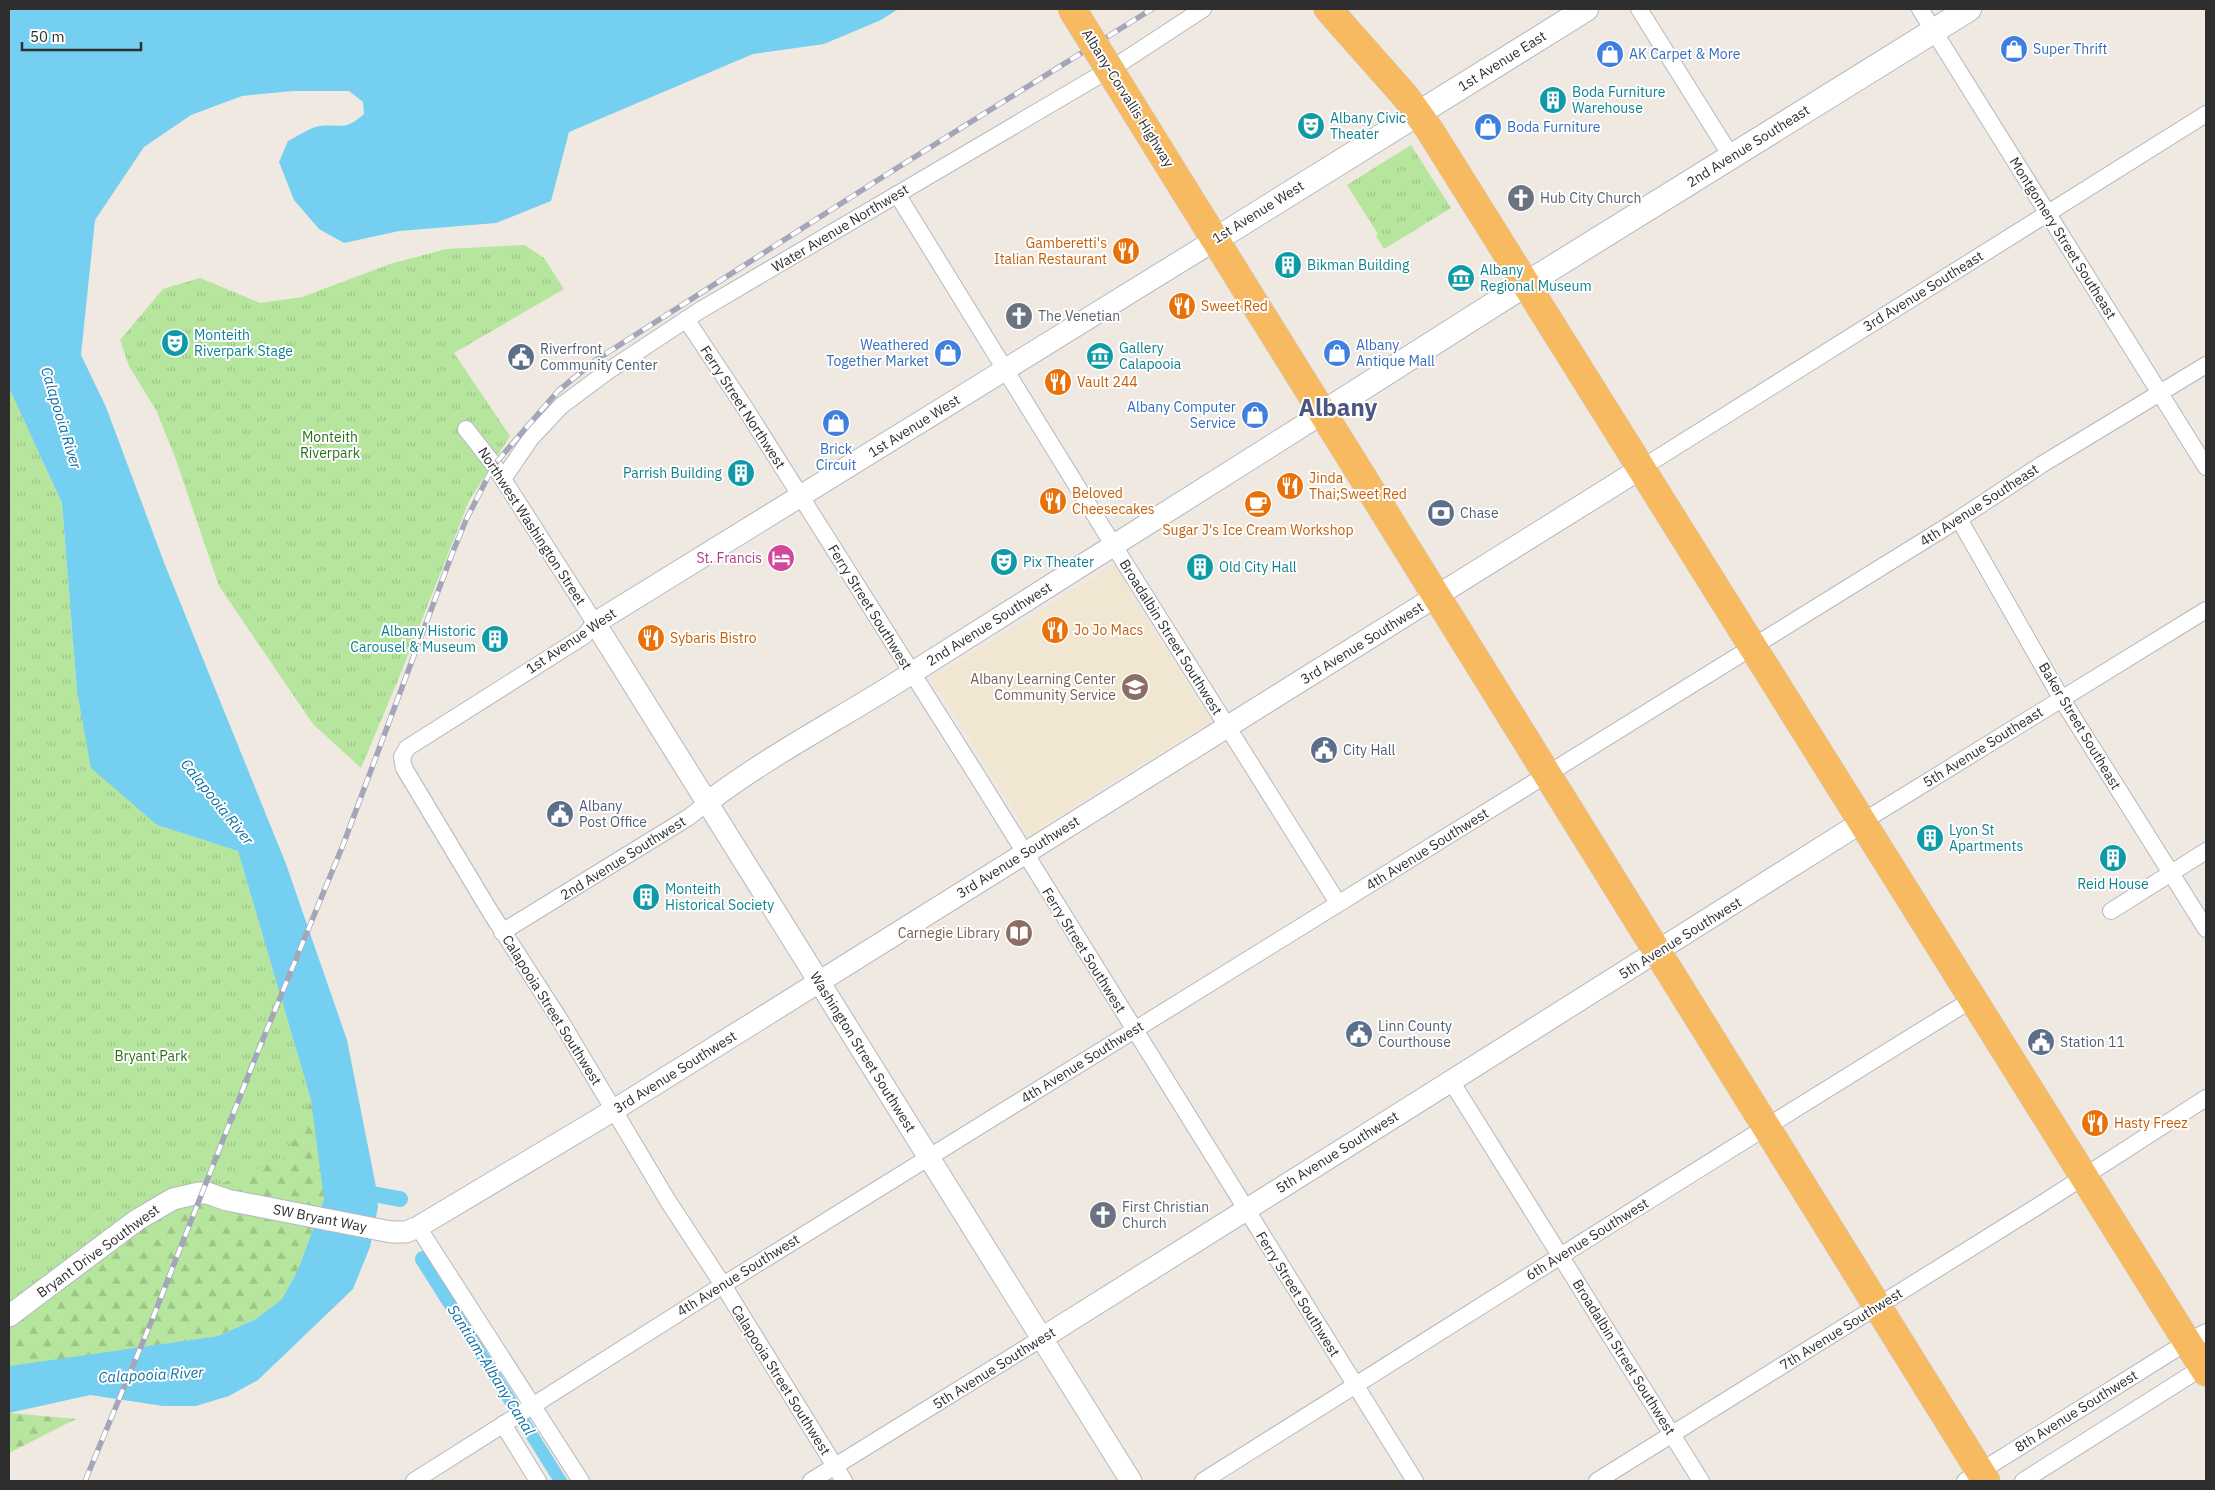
<svg xmlns="http://www.w3.org/2000/svg" width="2215" height="1490" viewBox="0 0 2215 1490" font-family="'IBM Plex Sans',sans-serif">
<style>
.education{fill:#f0e6d1}
.forest{fill:url(#forest-firs)}
.park{fill:url(#park-tufts)}
.water{fill:#75cff0}
.lines{fill:none;stroke-linecap:round;stroke-linejoin:round}
.canal{stroke:#75cff0;stroke-width:16}
.minor-casing{stroke:#b4b7c1;stroke-width:18}
.tertiary-casing{stroke:#b4b7c1;stroke-width:23}
.secondary-casing{stroke:#b4b7c1;stroke-width:26}
.trunk-casing{stroke:#c9c9c9;stroke-width:29}
.minor{stroke:#fff;stroke-width:16}
.tertiary{stroke:#fff;stroke-width:21}
.secondary{stroke:#fff;stroke-width:24}
.trunk{stroke:#f8ba60;stroke-width:28}
.rail-casing{stroke:#a3a6b8;stroke-width:5.5}
.rail{stroke:#fff;stroke-width:4;stroke-dasharray:11;stroke-linecap:butt}
.trunk-bridge-casing{stroke:#c9c9c9;stroke-width:29;stroke-linecap:butt}
.trunk-bridge{stroke:#f8ba60;stroke-width:28}
.labels{text-anchor:middle;stroke-width:4;stroke-linejoin:round;paint-order:stroke}
.shop-label{font-size:14px;fill:#366cbe;stroke:#fff;text-anchor:start}
.street-label{font-size:14px;fill:#2e2e2e;stroke:#fff}
.culture-label{font-size:14px;fill:#0d838f;stroke:#fff;text-anchor:start}
.worship-label{font-size:14px;fill:#5b616d;stroke:#fff;text-anchor:start}
.food-label{font-size:14px;fill:#c56008;stroke:#fff;text-anchor:start}
.service-label{font-size:14px;fill:#4e5e75;stroke:#fff;text-anchor:start}
.park-label{font-size:14px;fill:#2c6e1b;stroke:#fff}
.hotel-label{font-size:14px;fill:#b23c85;stroke:#fff;text-anchor:end}
.education-label{font-size:14px;fill:#785e54;stroke:#fff;text-anchor:end}
.water-label{font-size:15px;font-style:italic;fill:#0d6fa3;stroke:#fff}
.town-label{font-size:24px;font-weight:bold;fill:#4d5680;stroke:#fff}
</style>
<defs>
<pattern id="forest-firs" width="22" height="20" patternUnits="userSpaceOnUse" patternTransform="scale(1.25)"><rect width="22" height="20" fill="#b6e59e"/><path d="M5 1l3.5 6h-7zM16 11l3.5 6h-7z" fill="#9dc588"/></pattern>
<pattern id="park-tufts" width="24" height="20" patternUnits="userSpaceOnUse" patternTransform="scale(1.25)"><rect width="24" height="20" fill="#b6e59e"/><path d="M3 7l-1-3M5 7V3M7 7l1-3M15 17l-1-3M17 17v-4M19 17l1-3" fill="none" stroke="#9dc588"/></pattern>
</defs>
<rect width="100%" height="100%" fill="#efe9e1"/>
<path class="education" d="M1112,565L1118,567L1121,572L1124,581L1200,706L1209,712L1212,719L1210,725L1195,731L1043,826L1041,831L1033,835H1028L1022,829L1019,818L954,714L940,692L932,687L931,681L938,671L946,670L1099,574L1107,566Z"/>
<path class="forest" d="M311,1100L322,1152L324,1199L298,1270L282,1299L256,1319L218,1336L9,1367V1119Z
M9,1413H10L76,1419L9,1453Z"/>
<path class="park" d="M1411,145L1451,208L1384,249L1376,236L1378,234L1347,185Z
M525,245L544,258L564,289L454,353L510,436L469,501L398,680L361,768L313,724L219,586L175,457L156,410L129,366L120,340L163,289L200,278L260,303L302,297L390,264L446,249Z
M9,388L62,503L77,691L157,825L238,851L311,1100L286,1157L199,1193L165,1203L9,1316Z"/>
<path class="water" d="M9,9H898L881,20L824,44L753,54L569,132L551,201L496,223L399,231L344,243L319,229L294,200L279,162L288,141C297,137 310,127 320,126C342,124 345,131 364,114L363,102L349,91H292L242,96L191,115L144,147L95,220L81,355L106,407L165,565L286,864L347,1040L376,1187L378,1207L370,1247L353,1289L258,1380L229,1396L196,1406H163L90,1395L9,1413L10,1366L218,1336L256,1319L282,1299L298,1270L324,1199L311,1100L238,851L157,825L91,768L77,691L62,503L9,388Z
M442,1280L568,1481H553L436,1294L435,1286Z"/>
<g class="lines">
<path class="canal" d="M356,1191L400,1199
M423,1259L449,1300"/>
<g class="minor-casing">
<path id="minor" d="M1639,9L1731,156
M1920,9L2206,467
M897,194L1104,530L1338,903
M686,319L745,408L981,782L1415,1481
M466,429L494,465L595,623L584,636L407,748L402,757L404,768L491,913L560,1020L668,1201L723,1285L844,1481
M1640,469L2206,114
M503,479L531,438L561,406L608,371L699,311L1122,62L1203,9
M1959,519L2061,698L2206,929
M1862,822L2206,610
M2111,911L2206,851
M502,932L689,817L708,802
M1451,1081L1701,1481
M418,1227L581,1481
M503,1424L538,1481
M414,1481L723,1285L1959,519L2041,465L2206,365
M811,1481L1042,1338
M1203,1481C1460,1320 1715,1157 1973,999
M1597,1481L2035,1208L2206,1098
M1965,1481L2187,1342L2206,1332
M2023,1481L2203,1367"/>
</g>
<g class="tertiary-casing">
<path id="tertiary" d="M708,802C767,757 834,722 896,683C1038,593 1181,503 1323,413
M9,1316L137,1220L173,1199L199,1193H207L227,1200L391,1232H406L418,1227L614,1110L1640,469
M1042,1338C1315,1166 1590,995 1862,822
M1131,1481L595,623L1215,240"/>
</g>
<g class="secondary-casing">
<path id="secondary" d="M1215,240L1586,9
M1323,413L1526,284L1969,9"/>
</g>
<g class="trunk-casing">
<path id="trunk" d="M1328,9L1405,96L1429,129L2206,1372
M1183,188L1986,1481"/>
</g>
<use href="#minor" class="minor"/>
<use href="#tertiary" class="tertiary"/>
<use href="#secondary" class="secondary"/>
<use href="#trunk" class="trunk"/>
<g class="rail-casing">
<path id="rail" d="M85,1481L152,1320L256,1056L343,845L452,554L466,520L494,465L558,391L596,360L881,178L1152,9"/>
</g>
<use href="#rail" class="rail"/>
<g class="trunk-bridge-casing">
<path id="trunk-bridge" d="M1072,9L1183,188"/>
</g>
<use href="#trunk-bridge" class="trunk-bridge"/>
</g>
<defs>
<g id="shop-disc" transform="scale(1.4375)"><circle r="9.5" fill="#3f7fe0" stroke="#fff"/><path d="M-5-2.5h2.3a2.7 3.5 0 0 1 5.4 0H5L5.5 6h-11ZM-1.5-2.5h3a1.5 2.3 0 0 0-3 0Z" fill="#fff"/></g>
<g id="building-disc" transform="scale(1.4375)"><circle r="9.5" fill="#0f9aa8" stroke="#fff"/><path d="M-4-6H4V6H1V3H-1V6H-4ZM-2.5-4.3h1.7v1.8h-1.7ZM.8-4.3h1.7v1.8H.8ZM-2.5-1h1.7V.8h-1.7ZM.8-1h1.7V.8H.8Z" fill="#fff"/></g>
<g id="theatre-disc" transform="scale(1.4375)"><circle r="9.5" fill="#0f9aa8" stroke="#fff"/><path d="M-5-5.5Q0-4 5-5.5V0Q5 5 0 6Q-5 5-5 0ZM-3.3-2.5H-1v1.5H-3.3ZM1-2.5H3.3v1.5H1ZM-2.8 1Q0 5.5 2.8 1Z" fill="#fff"/></g>
<g id="church-disc" transform="scale(1.4375)"><circle r="9.5" fill="#6b7280" stroke="#fff"/><path d="M-1.2-6h2.4v3.5h3.3v2.4h-3.3V6h-2.4V-.1h-3.3v-2.4h3.3Z" fill="#fff"/></g>
<g id="restaurant-disc" transform="scale(1.4375)"><circle r="9.5" fill="#e8710a" stroke="#fff"/><path d="M-5-6h1v4h1v-4h1v4h1v-4h1v5L-1.5 .5V6h-2V.5L-5-1ZM5-6V6H3V1.5H1.5Q1.5-4 5-6Z" fill="#fff"/></g>
<g id="museum-disc" transform="scale(1.4375)"><circle r="9.5" fill="#0f9aa8" stroke="#fff"/><path d="M0-6L6-3V-2H-6V-3ZM-5-1h2V3h-2ZM-1-1h2V3h-2ZM3-1h2V3H3ZM-6 4H6V6H-6Z" fill="#fff"/></g>
<g id="civic-disc" transform="scale(1.4375)"><circle r="9.5" fill="#5c6f8a" stroke="#fff"/><path d="M-.6-6.5H3V-4.5H.6V-3L4-1V1h2V6H-6V1h2V-1L-.6-3ZM-1.2 2.5V6h2.4V2.5Z" fill="#fff"/></g>
<g id="cafe-disc" transform="scale(1.4375)"><circle r="9.5" fill="#e8710a" stroke="#fff"/><path d="M-5.5-4.5H6V0H3Q3 3.5 0 3.5H-2.5Q-5.5 3.5-5.5 0ZM3-3.2v2h1.7v-2ZM-6 4.5H4V6H-6Z" fill="#fff"/></g>
<g id="bank-disc" transform="scale(1.4375)"><circle r="9.5" fill="#5c6f8a" stroke="#fff"/><path d="M-6-4H6V4H-6ZM0-2.3a2.3 2.3 0 1 0 0 4.6a2.3 2.3 0 1 0 0-4.6Z" fill="#fff"/></g>
<g id="hotel-disc" transform="scale(1.4375)"><circle r="9.5" fill="#d1479c" stroke="#fff"/><path d="M-6-4.5h1.5V1H6V5H4.5V3h-9V5H-6ZM-4 0a1.8 1.8 0 1 1 3.6 0ZM.5 0V-2.5h3Q6-2.5 6 0Z" fill="#fff"/></g>
<g id="school-disc" transform="scale(1.4375)"><circle r="9.5" fill="#8d6e63" stroke="#fff"/><path d="M0-5L7-2L0 1L-7-2ZM-4 1L0 2.5L4 1V4Q0 6-4 4Z" fill="#fff"/></g>
<g id="library-disc" transform="scale(1.4375)"><circle r="9.5" fill="#8d6e63" stroke="#fff"/><path d="M-6-4Q-3-5.5-.7-3.5V5Q-3 3-6 4ZM6-4Q3-5.5 .7-3.5V5Q3 3 6 4Z" fill="#fff"/></g>
</defs>
<g fill-rule="evenodd">
<use href="#shop-disc" x="2014" y="49"/>
<use href="#shop-disc" x="1610" y="54"/>
<use href="#building-disc" x="1553" y="100"/>
<use href="#theatre-disc" x="1311" y="126"/>
<use href="#shop-disc" x="1488" y="127"/>
<use href="#church-disc" x="1521" y="198"/>
<use href="#restaurant-disc" x="1126" y="251"/>
<use href="#building-disc" x="1288" y="265"/>
<use href="#museum-disc" x="1461" y="278"/>
<use href="#restaurant-disc" x="1182" y="306"/>
<use href="#church-disc" x="1019" y="316"/>
<use href="#theatre-disc" x="175" y="343"/>
<use href="#shop-disc" x="948" y="353"/>
<use href="#shop-disc" x="1337" y="353"/>
<use href="#museum-disc" x="1100" y="356"/>
<use href="#civic-disc" x="521" y="357"/>
<use href="#restaurant-disc" x="1058" y="382"/>
<use href="#shop-disc" x="1255" y="415"/>
<use href="#shop-disc" x="836" y="423"/>
<use href="#building-disc" x="741" y="473"/>
<use href="#restaurant-disc" x="1290" y="486"/>
<use href="#restaurant-disc" x="1053" y="501"/>
<use href="#cafe-disc" x="1258" y="504"/>
<use href="#bank-disc" x="1441" y="513"/>
<use href="#hotel-disc" x="781" y="558"/>
<use href="#theatre-disc" x="1004" y="562"/>
<use href="#building-disc" x="1200" y="567"/>
<use href="#restaurant-disc" x="1055" y="630"/>
<use href="#restaurant-disc" x="651" y="638"/>
<use href="#building-disc" x="495" y="639"/>
<use href="#school-disc" x="1135" y="687"/>
<use href="#civic-disc" x="1324" y="750"/>
<use href="#civic-disc" x="560" y="814"/>
<use href="#building-disc" x="1930" y="838"/>
<use href="#building-disc" x="2113" y="858"/>
<use href="#building-disc" x="646" y="897"/>
<use href="#library-disc" x="1019" y="933"/>
<use href="#civic-disc" x="1359" y="1034"/>
<use href="#civic-disc" x="2041" y="1042"/>
<use href="#restaurant-disc" x="2095" y="1123"/>
<use href="#church-disc" x="1103" y="1215"/>
</g>
<g class="labels">
<g class="shop-label">
<text x="2033" y="54">Super Thrift</text>
<text x="1629" y="59">AK Carpet &amp; More</text>
<text x="1507" y="132">Boda Furniture</text>
<text x="929" y="350" text-anchor="end">Weathered<tspan x="929" dy="16">Together Market</tspan></text>
<text x="1356" y="350">Albany<tspan x="1356" dy="16">Antique Mall</tspan></text>
<text x="1236" y="412" text-anchor="end">Albany Computer<tspan x="1236" dy="16">Service</tspan></text>
<text x="836" y="454" text-anchor="middle">Brick<tspan x="836" dy="16">Circuit</tspan></text>
</g>
<g class="street-label">
<text transform="translate(1502 61) rotate(-32)" y="5">1st Avenue East</text>
<text transform="translate(1128 98) rotate(58)" y="5">Albany-Corvallis Highway</text>
<text transform="translate(1748 146) rotate(-32)" y="5">2nd Avenue Southeast</text>
<text transform="translate(1258 212) rotate(-32)" y="5">1st Avenue West</text>
<text transform="translate(840 228) rotate(-31)" y="5">Water Avenue Northwest</text>
<text transform="translate(2063 238) rotate(58)" y="5">Montgomery Street Southeast</text>
<text transform="translate(1923 291) rotate(-32)" y="5">3rd Avenue Southeast</text>
<text transform="translate(743 407) rotate(57)" y="5">Ferry Street Northwest</text>
<text transform="translate(914 426) rotate(-32)" y="5">1st Avenue West</text>
<text transform="translate(1979 505) rotate(-33)" y="5">4th Avenue Southeast</text>
<text transform="translate(532 526) rotate(57)" y="5">Northwest Washington Street</text>
<text transform="translate(870 607) rotate(58)" y="5">Ferry Street Southwest</text>
<text transform="translate(989 624) rotate(-32)" y="5">2nd Avenue Southwest</text>
<text transform="translate(1171 637) rotate(58)" y="5">Broadalbin Street Southwest</text>
<text transform="translate(571 641) rotate(-34)" y="5">1st Avenue West</text>
<text transform="translate(1362 643) rotate(-32)" y="5">3rd Avenue Southwest</text>
<text transform="translate(2080 726) rotate(59)" y="5">Baker Street Southeast</text>
<text transform="translate(1983 747) rotate(-32)" y="5">5th Avenue Southeast</text>
<text transform="translate(1427 849) rotate(-32)" y="5">4th Avenue Southwest</text>
<text transform="translate(1018 857) rotate(-32)" y="5">3rd Avenue Southwest</text>
<text transform="translate(623 858) rotate(-32)" y="5">2nd Avenue Southwest</text>
<text transform="translate(1680 938) rotate(-32)" y="5">5th Avenue Southwest</text>
<text transform="translate(1084 950) rotate(58)" y="5">Ferry Street Southwest</text>
<text transform="translate(552 1010) rotate(58)" y="5">Calapooia Street Southwest</text>
<text transform="translate(863 1052) rotate(58)" y="5">Washington Street Southwest</text>
<text transform="translate(1082 1062) rotate(-32)" y="5">4th Avenue Southwest</text>
<text transform="translate(675 1072) rotate(-32)" y="5">3rd Avenue Southwest</text>
<text transform="translate(1337 1152) rotate(-32)" y="5">5th Avenue Southwest</text>
<text transform="translate(320 1218) rotate(11)" y="5">SW Bryant Way</text>
<text transform="translate(1587 1239) rotate(-32)" y="5">6th Avenue Southwest</text>
<text transform="translate(98 1251) rotate(-36)" y="5">Bryant Drive Southwest</text>
<text transform="translate(738 1275) rotate(-32)" y="5">4th Avenue Southwest</text>
<text transform="translate(1298 1294) rotate(58)" y="5">Ferry Street Southwest</text>
<text transform="translate(1841 1329) rotate(-32)" y="5">7th Avenue Southwest</text>
<text transform="translate(1624 1357) rotate(58)" y="5">Broadalbin Street Southwest</text>
<text transform="translate(994 1368) rotate(-32)" y="5">5th Avenue Southwest</text>
<text transform="translate(781 1380) rotate(58)" y="5">Calapooia Street Southwest</text>
<text transform="translate(2076 1411) rotate(-32)" y="5">8th Avenue Southwest</text>
</g>
<g class="culture-label">
<text x="1572" y="97">Boda Furniture<tspan x="1572" dy="16">Warehouse</tspan></text>
<text x="1330" y="123">Albany Civic<tspan x="1330" dy="16">Theater</tspan></text>
<text x="1307" y="270">Bikman Building</text>
<text x="1480" y="275">Albany<tspan x="1480" dy="16">Regional Museum</tspan></text>
<text x="194" y="340">Monteith<tspan x="194" dy="16">Riverpark Stage</tspan></text>
<text x="1119" y="353">Gallery<tspan x="1119" dy="16">Calapooia</tspan></text>
<text x="722" y="478" text-anchor="end">Parrish Building</text>
<text x="1023" y="567">Pix Theater</text>
<text x="1219" y="572">Old City Hall</text>
<text x="476" y="636" text-anchor="end">Albany Historic<tspan x="476" dy="16">Carousel &amp; Museum</tspan></text>
<text x="1949" y="835">Lyon St<tspan x="1949" dy="16">Apartments</tspan></text>
<text x="2113" y="889" text-anchor="middle">Reid House</text>
<text x="665" y="894">Monteith<tspan x="665" dy="16">Historical Society</tspan></text>
</g>
<g class="worship-label">
<text x="1540" y="203">Hub City Church</text>
<text x="1038" y="321">The Venetian</text>
<text x="1122" y="1212">First Christian<tspan x="1122" dy="16">Church</tspan></text>
</g>
<g class="food-label">
<text x="1107" y="248" text-anchor="end">Gamberetti's<tspan x="1107" dy="16">Italian Restaurant</tspan></text>
<text x="1201" y="311">Sweet Red</text>
<text x="1077" y="387">Vault 244</text>
<text x="1309" y="483">Jinda<tspan x="1309" dy="16">Thai;Sweet Red</tspan></text>
<text x="1072" y="498">Beloved<tspan x="1072" dy="16">Cheesecakes</tspan></text>
<text x="1258" y="535" text-anchor="middle">Sugar J's Ice Cream Workshop</text>
<text x="1074" y="635">Jo Jo Macs</text>
<text x="670" y="643">Sybaris Bistro</text>
<text x="2114" y="1128">Hasty Freez</text>
</g>
<g class="service-label">
<text x="540" y="354">Riverfront<tspan x="540" dy="16">Community Center</tspan></text>
<text x="1460" y="518">Chase</text>
<text x="1343" y="755">City Hall</text>
<text x="579" y="811">Albany<tspan x="579" dy="16">Post Office</tspan></text>
<text x="1378" y="1031">Linn County<tspan x="1378" dy="16">Courthouse</tspan></text>
<text x="2060" y="1047">Station 11</text>
</g>
<g class="park-label">
<text x="330" y="442">Monteith<tspan x="330" dy="16">Riverpark</tspan></text>
<text x="151" y="1061">Bryant Park</text>
</g>
<g class="hotel-label">
<text x="762" y="563">St. Francis</text>
</g>
<g class="education-label">
<text x="1116" y="684">Albany Learning Center<tspan x="1116" dy="16">Community Service</tspan></text>
<text x="1000" y="938">Carnegie Library</text>
</g>
<g class="water-label">
<text transform="translate(61 418) rotate(73)" y="5">Calapooia River</text>
<text transform="translate(217 802) rotate(51)" y="5">Calapooia River</text>
<text transform="translate(491 1370) rotate(58)" y="5">Santiam-Albany Canal</text>
<text transform="translate(151 1375) rotate(-3)" y="5">Calapooia River</text>
</g>
<g class="town-label">
<text x="1338" y="416">Albany</text>
</g>
</g>
<rect width="2215" height="1490" fill="none" stroke="#2e2e2e" stroke-width="20"/>
<path d="M22 42v8h119v-8" fill="none" stroke="#2e2e2e" stroke-width="2.5"/>
<text x="30" y="42" font-size="15" fill="#2e2e2e" stroke="#ffffff" stroke-width="4" paint-order="stroke">50 m</text>
</svg>
